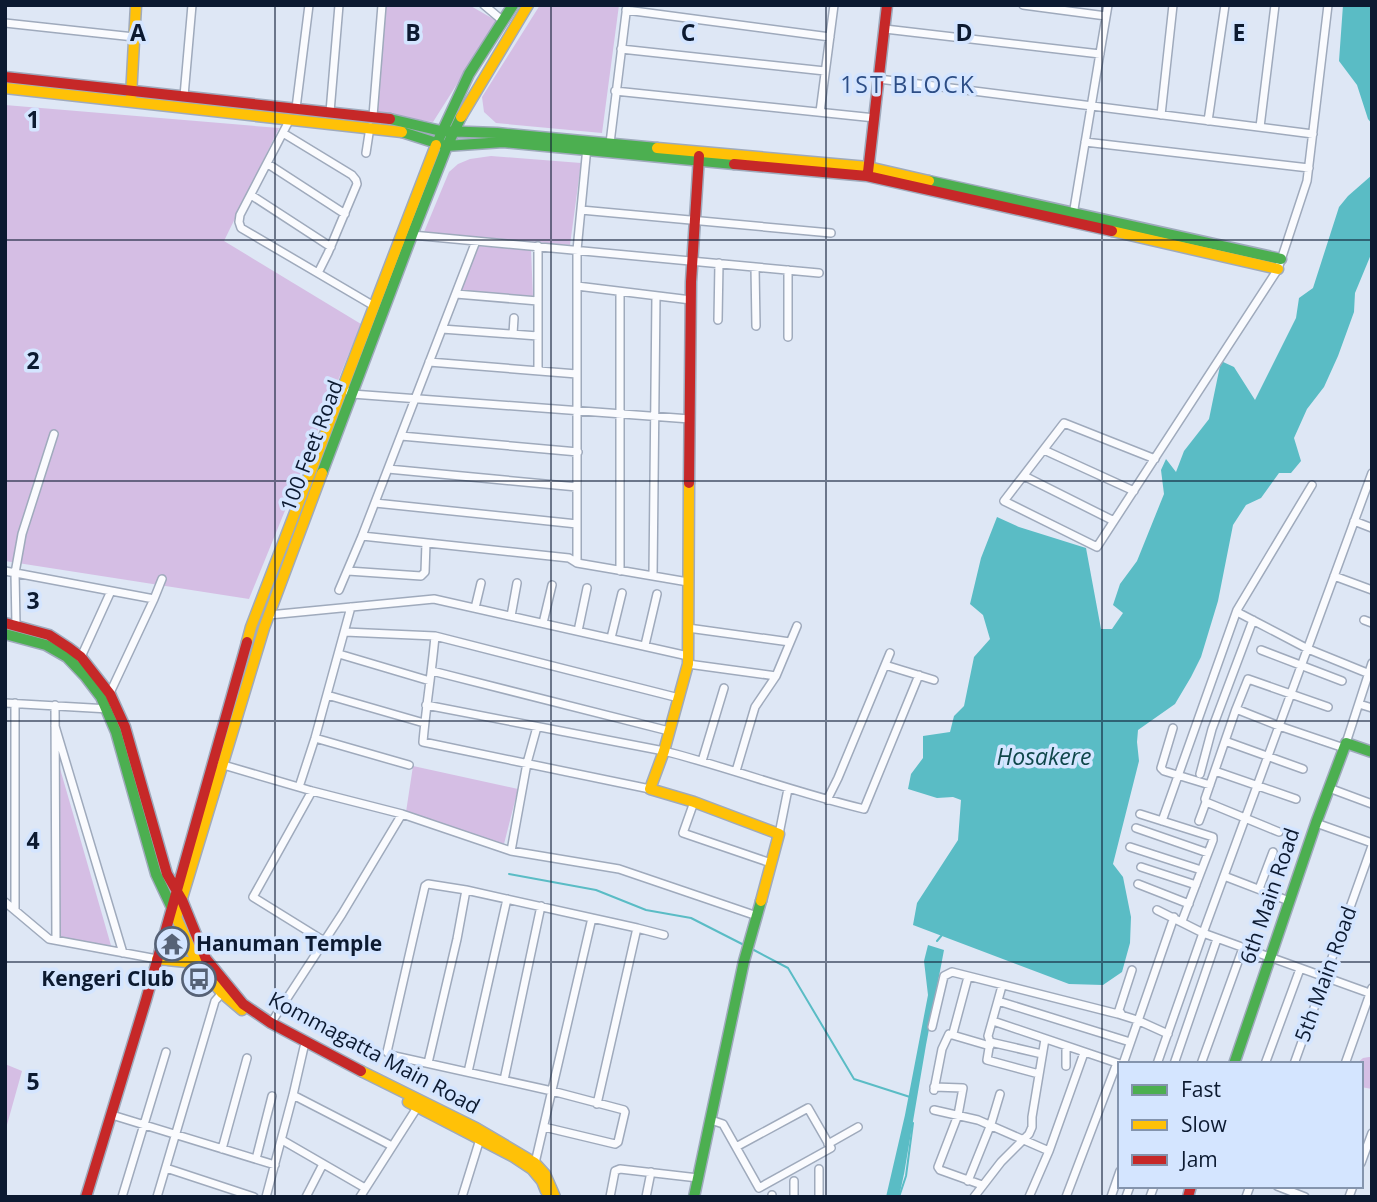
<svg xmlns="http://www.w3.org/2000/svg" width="1377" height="1202" viewBox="0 0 1377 1202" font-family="'Open Sans',sans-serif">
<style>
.green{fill:#d5bee4}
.water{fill:#5abcc5}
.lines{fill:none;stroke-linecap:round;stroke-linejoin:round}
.stream{stroke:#5abcc5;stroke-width:2}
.street-casing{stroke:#9faabc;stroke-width:10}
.fast-casing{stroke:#9faabc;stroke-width:13}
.slow-casing{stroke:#9faabc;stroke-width:13}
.jam-casing{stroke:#9faabc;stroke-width:13}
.street{stroke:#fafbfe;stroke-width:7}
.fast{stroke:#4caf50;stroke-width:10}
.slow{stroke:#ffc107;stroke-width:10}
.jam{stroke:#c62828;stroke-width:10}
.grid{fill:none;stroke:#0c1a31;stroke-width:2;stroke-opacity:0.55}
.labels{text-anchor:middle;stroke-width:7;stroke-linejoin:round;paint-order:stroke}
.street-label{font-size:21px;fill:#0c1a31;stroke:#d4e5ff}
.poi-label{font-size:21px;font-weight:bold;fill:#0c1a31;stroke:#d4e5ff;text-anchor:start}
.neighbourhood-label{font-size:23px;letter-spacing:2px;fill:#2d4e86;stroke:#d4e5ff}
.water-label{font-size:23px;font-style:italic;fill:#0f474a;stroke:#d4e5ff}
.grid-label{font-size:23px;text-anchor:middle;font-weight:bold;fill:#0c1a31;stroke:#d4e5ff;stroke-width:7;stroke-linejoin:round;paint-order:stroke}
</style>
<rect width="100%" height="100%" fill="#dee7f5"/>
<path class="green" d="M386,5H469L497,21L433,122L376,113Z
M540,5H619L602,133L496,123L484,112L482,97Z
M5,105L279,128L224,241L361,324L249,599L5,561Z
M491,156L581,163L570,245L424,232L449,172L458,164L470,159Z
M479,246L531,250L533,298L460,291Z
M59,765L112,949L59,937Z
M413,766L518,789L504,844L406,812Z
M1369,1057H1372V1089L1361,1087V1064H1356L1363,1058Z
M5,1064L22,1071L5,1132Z"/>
<path class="water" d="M1343,5H1372V124L1368,119L1357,85L1339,61Z
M1372,175V252L1355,293L1354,312L1338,356L1324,387L1307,409L1294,438L1301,461L1291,473H1279L1261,498L1246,505L1233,525L1218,601L1201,657L1191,677L1175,704L1138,730L1137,742L1139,761L1113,864L1123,877L1131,917L1130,943L1122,972L1103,985L1069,984L913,925L917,903L958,840L961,800L953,797L937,798L908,789L911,774L923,758V736L950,732L954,716L964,706L974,657L990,639L983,615L970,604L981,558L997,517L1019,527L1086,548L1101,629H1112L1123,613L1113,605L1120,584L1137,561L1164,494L1161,470L1166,459L1176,472L1184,451L1209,419L1221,361L1234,367L1255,400L1296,318L1299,298L1313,288L1339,207L1348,196Z
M928,945L944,950L926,1045L904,1174L899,1197H886L905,1115L928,995L924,961Z"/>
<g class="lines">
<path class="stream" d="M509,874L596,890L646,910L691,918L744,945
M937,941L942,935
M752,949L788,968L854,1079L910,1097
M899,1197L906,1176L913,1123"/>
<g class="street-casing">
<path id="street" d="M484,5L503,21
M1023,5L1106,16
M626,10L830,37
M5,23L134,37
M885,29L1100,54
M621,49L825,71
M879,79L1313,134
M615,91L875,118
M184,96L192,5
M296,108L309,5
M330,112L339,5
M820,112L834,5
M1161,115L1173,5
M373,116L382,5
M290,119L240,215L239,222L241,228L374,306
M1208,121L1225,5
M1260,127L1275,5
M283,133L352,175L356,180L357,184L328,253L318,273
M1085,142L1309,168
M610,143L627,5
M366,153L370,127
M268,164L345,214
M251,195L331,247
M581,210L831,233
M1073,215L1108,5
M412,235L819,273
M755,267L756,326
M577,286L691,300
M620,292V571
M456,294L538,301
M718,320L719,263
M442,329L538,336V246
M513,334L514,318
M538,336V371
M788,337V270
M429,362L577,374
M349,392L352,394L690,419
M401,436L578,452
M1044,450L1134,491
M1155,459L1064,423L1004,501L1097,547L1278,269L1307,181L1328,5
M388,469L577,487
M1024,476L1114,521
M1312,485L1237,610L1239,613L1308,649L1372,675
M375,503L577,524
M1354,521L1372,528
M362,536L569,558L577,563L688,582
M577,563V250L587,147
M5,571L154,599L109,695
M348,571L421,576L425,572L426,543
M653,576L656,296
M1334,576L1372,590
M339,590L362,536L476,241
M154,599L162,579
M475,608L481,583
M269,615L434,599L688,656
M511,616L517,583
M1364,620L1372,623
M543,623L552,585
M16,625L15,573L22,534L54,434
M688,628L790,642
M578,631L587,588
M345,632L435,636L679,698
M435,636C432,671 426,706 423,742L650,789
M611,638L622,593
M645,645L657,594
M1261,650L1342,681
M339,654L430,681
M81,657L111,591
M688,664L776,676L797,626
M885,665L934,680
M432,671L669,731
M327,695L424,723
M5,703L109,709
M1359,704L1372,708
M55,705L56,940
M426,705L664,751C731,768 796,793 864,809L919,675
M1236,709L1279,726L1344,748
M55,726L123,953
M1173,728L1161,768L1164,771L1210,785
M315,738L409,765
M1225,741L1303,769
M1346,743L1372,663
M702,761L724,688
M220,764L312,791L402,814L511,851L619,869L757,916
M736,771L755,707L776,676
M1215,771L1296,799
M1200,774L1212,729L1253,620
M299,787L315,738L351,607
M1329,788L1372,804
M312,791L253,897L324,941
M827,800L838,778L890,653
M694,802L683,833L771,863
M1140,814L1213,837V840L1182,921
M1162,821L1237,610
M1199,821L1206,802
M1316,823L1372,843
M1136,828L1208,853
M1279,832L1206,802L1205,799L1236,709L1248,679L1328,707
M779,834L788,789
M1130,847L1201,870
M511,851L527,763L537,727
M1141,867L1196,885
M1224,876L1289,901
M1138,884L1189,904
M1259,889L1273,852
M5,902L49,939L157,959
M15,910V703
M1157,910L1203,933L1372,994
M637,928L664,935
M1002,986L988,1036L990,1042L1042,1054
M998,1001L1130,1042
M1122,1015L1119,1010L1132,970
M993,1021L1120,1064
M271,1023L342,914L402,814
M932,1027L944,976L952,972L1118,1014L1137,1020L1168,1034
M953,1033L968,977
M990,1042L987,1060L1039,1074
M1066,1047V1066
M428,1063L457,939L466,890
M1123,1064L1174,917
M1157,1064L1203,933L1372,473
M1174,1064L1217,939
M1201,1064L1243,948
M1265,1064L1300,969
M1294,1064L1372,846
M1345,1064L1372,988
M468,1072L507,899
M504,1080L541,906
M934,1087L963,1088L958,1115L938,1167L940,1170L982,1185
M934,1090L942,1049L949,1034L990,1046
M293,1095L392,1146
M934,1110L978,1120L1049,1151
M112,1115L275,1165
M711,1120L723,1124L759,1188L831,1148L808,1108L736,1147
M544,1127L615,1144L618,1142L625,1112L624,1110L552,1091L390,1055L387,1052L425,886L428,884L466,890L637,928L597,1104
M282,1140L365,1188
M828,1144L858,1127
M222,1149L247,1058
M256,1159L272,1096
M535,1163L592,918
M1361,1163L1372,1133
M166,1168L254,1197
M819,1169V1197
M794,1181V1197
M968,1181L991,1124L1000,1094
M1277,1186L1305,1197
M772,1195V1197
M122,1197L166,1052
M157,1197L215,1001L222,993
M266,1197L293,1095L304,1047
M306,1197L323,1164
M360,1197L420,1103
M462,1197L480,1139
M610,1197L615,1171L620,1169L698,1178
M646,1197L651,1172
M974,1197L1001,1162L1029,1134L1032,1127V1117L1045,1039
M1029,1197L1049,1151L1084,1053
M1066,1197L1117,1063
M1111,1197L1120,1171
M1126,1197L1130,1186
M1150,1197L1154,1186
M1246,1197L1250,1186
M1349,1197L1353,1186"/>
</g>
<g class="fast-casing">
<path id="fast" d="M390,119L441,131L497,133L657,148
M402,132L446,146L503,142L734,164
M436,145L469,74L513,5
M929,181L1281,259
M322,473L412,235L447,146L461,117
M5,634L46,645L67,657L85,676L101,697L116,732L156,874L172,908
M1234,1064L1316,823L1346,743L1372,752
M694,1197L744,961L761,901"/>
</g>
<g class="slow-casing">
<path id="slow" d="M5,88L402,132
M131,96L136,5
M461,117L528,5
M657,148L868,167L929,181
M1112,231L1278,269
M689,483L688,664L664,751L650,789L694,802L779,834L761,901
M247,642L251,627L436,145
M172,908L197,963L222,993L242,1010
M176,918L264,628L322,473
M157,959L197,963L201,961
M361,1071L476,1128L535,1163L545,1174L555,1197
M408,1102L514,1157L532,1169L542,1181L546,1191"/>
</g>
<g class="jam-casing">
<path id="jam" d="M5,77L390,119
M734,164L867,176L1112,231
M868,172L887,5
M689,483L691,282L699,156
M5,623L49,635L69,648L81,657L110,694L125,727L167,874L182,900L206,959L243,1004L271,1023L361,1071
M86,1197L146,1000L247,642
M1188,1197L1191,1186"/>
</g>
<use href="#street" class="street"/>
<use href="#fast" class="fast"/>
<use href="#slow" class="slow"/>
<use href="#jam" class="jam"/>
</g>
<path class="grid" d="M275,5V1197M551,5V1197M826,5V1197M1102,5V1197M5,240H1372M5,481H1372M5,721H1372M5,962H1372"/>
<defs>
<g id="temple-ring" transform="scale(1.75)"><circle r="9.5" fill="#d4e5ff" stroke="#566276" stroke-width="1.5"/><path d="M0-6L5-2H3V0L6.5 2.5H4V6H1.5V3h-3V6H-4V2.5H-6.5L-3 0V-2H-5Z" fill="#566276"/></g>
<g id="bus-ring" transform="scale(1.75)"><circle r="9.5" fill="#d4e5ff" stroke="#566276" stroke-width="1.5"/><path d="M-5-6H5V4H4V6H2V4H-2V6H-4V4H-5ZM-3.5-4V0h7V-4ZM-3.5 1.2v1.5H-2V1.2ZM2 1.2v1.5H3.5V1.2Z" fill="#566276"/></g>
</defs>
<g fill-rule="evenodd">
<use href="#temple-ring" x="172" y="944"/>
<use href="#bus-ring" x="199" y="979"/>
</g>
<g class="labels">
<g class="street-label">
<text transform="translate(312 446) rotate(-69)" y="7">100 Feet Road</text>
<text transform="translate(1270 896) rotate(-71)" y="7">6th Main Road</text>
<text transform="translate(1326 974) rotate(-70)" y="7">5th Main Road</text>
<text transform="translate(374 1053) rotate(28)" y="7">Kommagatta Main Road</text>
</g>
<g class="poi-label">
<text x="196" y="951">Hanuman Temple</text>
<text x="174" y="986" text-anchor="end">Kengeri Club</text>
</g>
<g class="neighbourhood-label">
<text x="908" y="93">1ST BLOCK</text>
</g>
<g class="water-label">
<text x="1044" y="765">Hosakere</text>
</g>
</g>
<g class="grid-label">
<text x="138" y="41">A</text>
<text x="413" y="41">B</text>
<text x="688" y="41">C</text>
<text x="964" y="41">D</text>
<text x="1239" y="41">E</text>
<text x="33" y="128">1</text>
<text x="33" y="369">2</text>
<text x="33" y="609">3</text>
<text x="33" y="849">4</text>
<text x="33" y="1090">5</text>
</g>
<rect width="1377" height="1202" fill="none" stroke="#0c1a31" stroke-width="14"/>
<rect x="1118" y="1062" width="245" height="126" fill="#d4e5ff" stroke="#8494ad" stroke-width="2"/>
<rect x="1132" y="1085" width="35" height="10" fill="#4caf50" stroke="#8494ad" stroke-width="2"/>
<text x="1181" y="1097" font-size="21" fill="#0c1a31">Fast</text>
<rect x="1132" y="1120" width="35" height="10" fill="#ffc107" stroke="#8494ad" stroke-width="2"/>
<text x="1181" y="1132" font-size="21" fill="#0c1a31">Slow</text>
<rect x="1132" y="1155" width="35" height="10" fill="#c62828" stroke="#8494ad" stroke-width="2"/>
<text x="1181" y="1167" font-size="21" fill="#0c1a31">Jam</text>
</svg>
